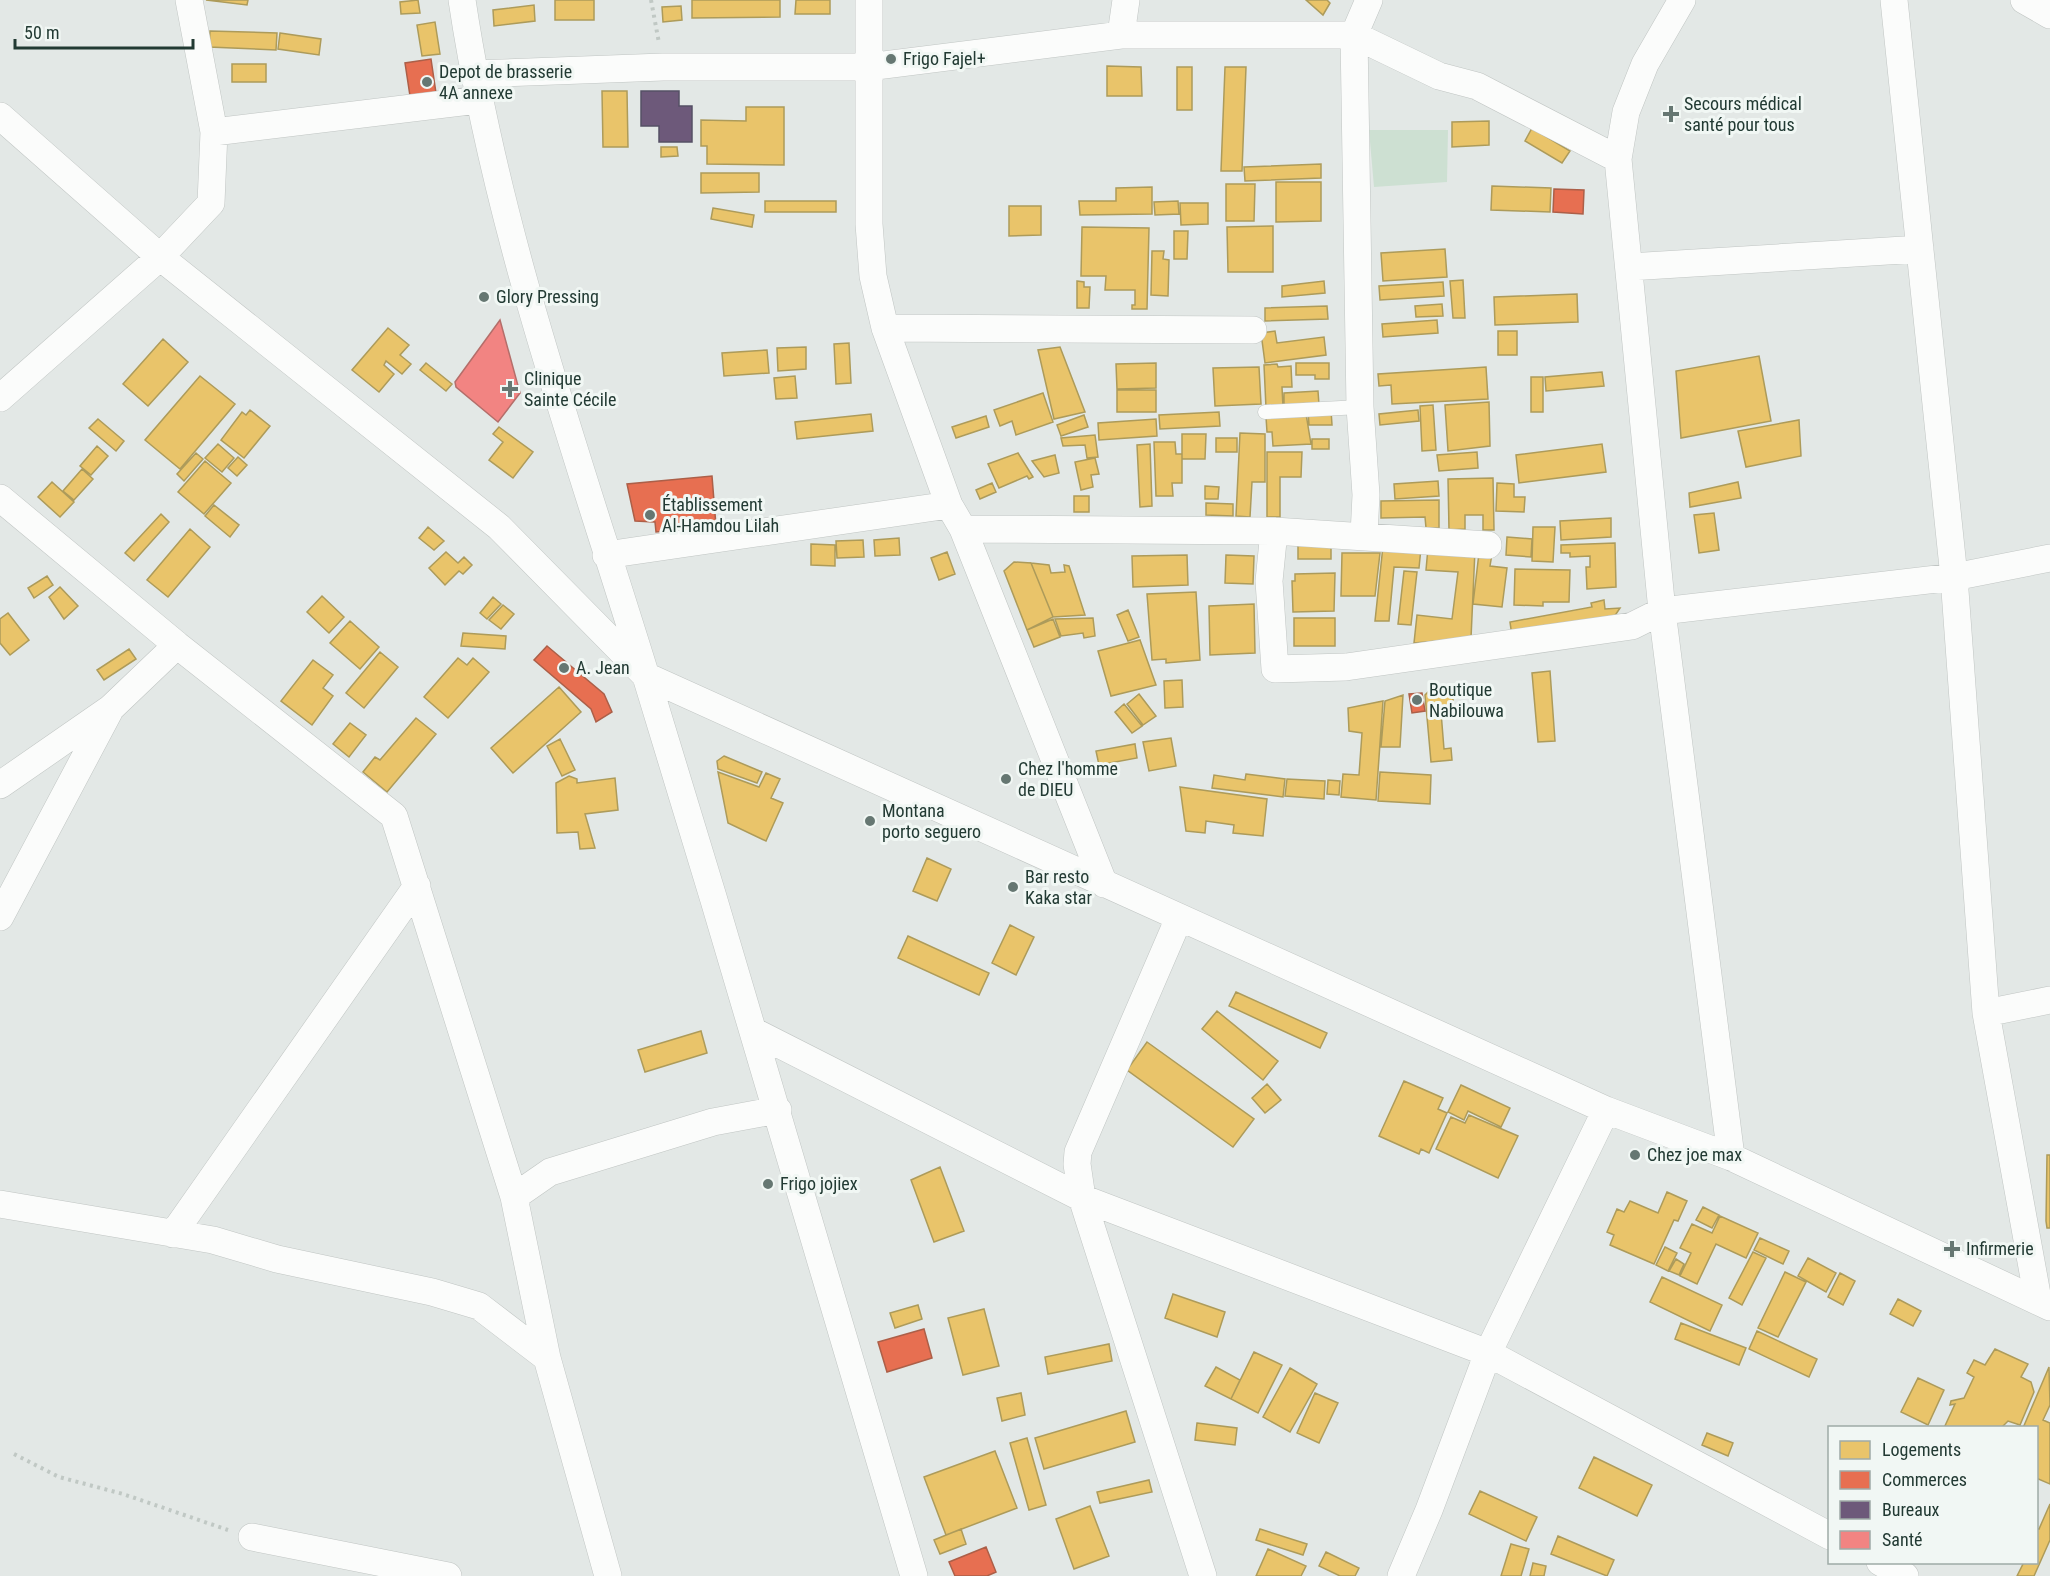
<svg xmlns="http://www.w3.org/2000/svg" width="2050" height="1576" viewBox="0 0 2050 1576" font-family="'Roboto Condensed',sans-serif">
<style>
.green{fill:#cde0d2}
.homes{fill:#e9c46a;stroke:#ad9b5a;stroke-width:1.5}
.shops{fill:#e76f51;stroke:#ac5f48;stroke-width:1.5}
.offices{fill:#6d597a;stroke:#565065;stroke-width:1.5}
.health{fill:#f28482;stroke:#b46e6a;stroke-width:1.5}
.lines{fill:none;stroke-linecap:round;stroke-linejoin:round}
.service-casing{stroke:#c0c5c3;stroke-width:15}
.minor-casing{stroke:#c0c5c3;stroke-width:28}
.path{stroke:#c0c8c4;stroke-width:4;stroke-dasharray:3 4.5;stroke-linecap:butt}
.service{stroke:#fbfcfb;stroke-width:14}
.minor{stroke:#fbfcfb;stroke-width:27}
.poi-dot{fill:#667772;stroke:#f1f7f4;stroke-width:2}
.labels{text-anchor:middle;stroke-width:6;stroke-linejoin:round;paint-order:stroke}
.poi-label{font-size:18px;fill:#223a33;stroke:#f1f7f4;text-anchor:start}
</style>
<rect width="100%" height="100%" fill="#e3e8e6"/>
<path class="green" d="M1369,130H1448L1447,182L1374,187Z"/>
<path class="homes" d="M206,0H248L247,5Z
M418,0L420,13L401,14L400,2Z
M555,0H594V20H555Z
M692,0H780V17L692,18Z
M796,0H830V14H795Z
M1306,0H1327L1330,3L1323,15Z
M534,5L535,21L494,26L493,10Z
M681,6L682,20L663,22L662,7Z
M435,22L440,54L422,56L417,25Z
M210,31L277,33L276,50L209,47Z
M280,33L321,39L319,55L278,49Z
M232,64H266V82H232Z
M1107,66L1141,67L1142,96H1107Z
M1177,67H1192V110H1177Z
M1225,67H1246L1242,171H1221Z
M602,91H627L628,147H603Z
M746,107H784V165L707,164V146H701V120L746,121Z
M1489,121V145L1452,147V122Z
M1532,128L1570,151L1562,163L1525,141Z
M661,147H677L678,156L661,157Z
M1321,164V178L1245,181L1244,167Z
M701,173H759V192L701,193Z
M1276,182H1321V221L1276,222Z
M1226,184H1255L1254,221H1226Z
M1492,186L1551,188L1550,212L1491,210Z
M1152,187V214L1080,215L1079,201H1116V188Z
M765,201H836V212H765Z
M1178,201L1179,214L1155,215L1154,202Z
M1180,203H1208V224L1181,225Z
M1009,206H1041V235L1009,236Z
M713,208L754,215L752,227L711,219Z
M1273,226V272H1228L1227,227Z
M1082,227L1149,228L1147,309H1132V305H1135V290H1105L1106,276H1081Z
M1174,231H1188L1187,259H1174Z
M1445,249L1447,277L1383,281L1381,253Z
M1152,251H1164L1163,259L1169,260L1168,296L1151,295Z
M1463,280L1465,318H1453L1450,281Z
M1077,281L1084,282V287H1090L1089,308H1077Z
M1324,281L1325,293L1282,297V286Z
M1443,282L1444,296L1380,300L1379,286Z
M1577,294L1578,322L1495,325L1494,297Z
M1442,304L1443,316L1416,317L1415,306Z
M1327,306L1328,319L1265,321V308Z
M1437,320L1438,333L1383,337L1382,324Z
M388,328L409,345L400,355L411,364L402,374L386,361L384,365L394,374L379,392L352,370Z
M1275,331L1277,343L1324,337L1326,355L1265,363L1261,333Z
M1498,331H1517V355H1498Z
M163,339L188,362L148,406L123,384Z
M849,343L851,383L836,384L834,344Z
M806,347V369L778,371L777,348Z
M1060,347L1085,412L1054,419L1038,350Z
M767,350L769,373L724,376L722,353Z
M1759,356L1771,421L1681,438L1676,371Z
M426,363L452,384L446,391L420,370Z
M1156,363V388L1117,389L1116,364Z
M1296,363H1329V379H1315V375H1296Z
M1277,364L1278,367L1291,366L1292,387H1282L1283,407L1266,408L1264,365Z
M1259,367L1261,404L1215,406L1213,368Z
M1486,367L1488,399L1392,404L1391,385L1379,386L1378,374Z
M1602,372L1604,386L1546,391L1545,377Z
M200,376L235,404L180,469L145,440Z
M795,376L797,398L776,399L774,378Z
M1531,377H1543V412H1531Z
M1117,390H1156V412H1117Z
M1318,391L1319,405L1284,406V393Z
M1043,393L1053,422L1016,435L1012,421L1000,426L994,410Z
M1489,402L1490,446L1448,451L1445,405Z
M1433,405L1436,450L1422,451L1420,406Z
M250,410L270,426L244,458L221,440L242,412L246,415Z
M1331,410L1332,425H1309L1308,411Z
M1418,410L1419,421L1380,425L1379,414Z
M1219,412L1220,426L1160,429L1159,415Z
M871,414L873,431L797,439L795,422Z
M1306,414L1311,444L1273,446L1272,432H1267L1266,417Z
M1084,415L1088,427L1061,436L1057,425Z
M986,416L989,427L956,438L952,427Z
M98,419L124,441L116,451L89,428Z
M1156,419L1157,436L1099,440L1098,423Z
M1799,420L1801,456L1746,467L1738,431Z
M499,427L533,452L513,478L489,460L503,442L493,434Z
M1240,433L1265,434V482H1252L1250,517L1236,516Z
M1182,434H1206L1205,459H1182Z
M1095,435L1098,457L1087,458L1085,445L1063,446L1061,438Z
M1216,438H1237V452H1216Z
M1312,439H1329V449H1312Z
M1154,442H1175L1176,454H1182V483H1172L1173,496H1156Z
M218,444L234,458L222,472L205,458Z
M1150,444L1152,506L1140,507L1137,445Z
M1602,444L1606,472L1519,483L1516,455Z
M97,446L108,456L91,475L80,466Z
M1267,452H1302L1301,477H1280V517H1267Z
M1477,452L1478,468L1439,471L1437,455Z
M196,453L203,459L184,481L177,474Z
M1018,453L1033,477L1029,479L1027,476L999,488L988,464Z
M1055,455L1059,473L1044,477L1032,461Z
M238,457L247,465L237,476L228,468Z
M1095,458L1099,474L1091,475L1093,487L1081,490L1075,462Z
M205,461L231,483L204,514L178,492Z
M82,469L93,479L74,500L63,491Z
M1493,478L1494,530H1483V515H1465V529L1449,530L1448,479Z
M1438,481L1439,496L1395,499L1394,484Z
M52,482L74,502L60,517L38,497Z
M1738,482L1741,498L1690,507L1689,493Z
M992,483L996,492L980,499L976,490Z
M1497,483L1514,484V497H1525L1524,512L1496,511Z
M1205,486L1219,487L1218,499H1205Z
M1074,496H1089V512H1074Z
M1439,500V528H1426L1425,517L1381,518V501Z
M1206,503L1233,504V516L1206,515Z
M214,505L239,525L230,537L205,516Z
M1714,513L1719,550L1699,553L1694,515Z
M161,514L169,522L134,561L125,553Z
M1611,518V537L1561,540L1560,521Z
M428,527L444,541L434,550L419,538Z
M1533,527H1555L1553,562L1532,561Z
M190,529L210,547L168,597L147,580Z
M1507,537L1532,539L1531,557L1506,555Z
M899,538L900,555L875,556L874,540Z
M863,540L864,557L837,558L836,541Z
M1298,542L1331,543V559H1298Z
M1615,543L1616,587L1587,589L1586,567H1590V556L1570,557V553H1561V545Z
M811,544L835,545V566L811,565Z
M1383,546L1421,548L1419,568L1394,567L1389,621H1375Z
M1428,548L1475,550L1471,638L1414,643L1417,615L1452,619L1458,572L1426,570Z
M446,552L458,563L464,557L472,565L463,574L459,571L445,585L429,568Z
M947,552L955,574L939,580L931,558Z
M1342,553H1380L1375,596H1341Z
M1479,553L1492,554L1490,566L1507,568L1502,607L1473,604Z
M1187,555L1188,585L1133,587L1132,556Z
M1226,555L1254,556L1253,584L1225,583Z
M1014,562L1031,563L1053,617L1027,630L1004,571Z
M1031,563L1049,565L1051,573L1065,572L1064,565L1069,566L1085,615L1053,617Z
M1515,569L1570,570L1569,602H1543V606L1514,605Z
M1404,571L1417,572L1411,625L1398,624Z
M1335,573L1334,611L1293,612L1292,581H1295V574Z
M47,576L53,585L34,598L28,588Z
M60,587L78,606L64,619L49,597Z
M1196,592L1200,660L1166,663V659L1152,660L1147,594Z
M322,596L344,617L329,633L307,612Z
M493,597L501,604L487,619L480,613Z
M1604,600L1605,609L1620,608L1614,617L1512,636L1510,622L1592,607L1591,603Z
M1254,604L1255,653L1210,655L1209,606Z
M503,605L514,614L501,629L489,620Z
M1128,610L1139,637L1128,641L1117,615Z
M8,613L29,640L10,655L0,643V619Z
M1093,618L1095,636L1084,638L1083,633L1061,636L1055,619Z
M1294,618H1335V646H1294Z
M1053,619L1060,637L1034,647L1027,630Z
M350,621L379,647L360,669L330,643Z
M463,633L506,636L505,649L461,646Z
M1140,640L1156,685L1111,696L1098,651Z
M129,649L136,659L104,680L97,670Z
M380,652L398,667L364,708L346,693Z
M458,658L467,665L473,658L489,672L448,718L424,697Z
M313,660L333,675L323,688L333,696L312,725L281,701Z
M1550,671L1555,741L1538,742L1532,673Z
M1182,680L1183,707L1165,708L1164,681Z
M559,687L581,712L513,773L491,748Z
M1452,688L1454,711L1441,712L1444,749L1451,748L1452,760L1431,762L1425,695L1428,692Z
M1139,694L1156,716L1143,725L1127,704Z
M1403,695L1400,747H1381L1385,701Z
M1383,701L1376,800L1341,797L1343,774L1359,775L1362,733L1349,731L1348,708Z
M1124,704L1142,726L1132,733L1115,712Z
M416,718L436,734L387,792L363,772L375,757L380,760Z
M350,723L366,735L349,757L333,744Z
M1171,738L1176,766L1149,771L1143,742Z
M560,739L575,770L562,776L547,746Z
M1135,744L1137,758L1099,765L1096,751Z
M724,756L762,772L757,783L718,769L717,761Z
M718,772L759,787L766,773L780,779L771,798L783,803L766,841L728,823Z
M1380,772L1431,775L1430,804L1378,801Z
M1246,774L1285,779L1283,797L1212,788L1214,775L1245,780Z
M569,776L577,779V783L615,778L618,810L585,814L595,848L580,849L578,832L557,833L556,783Z
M1287,779L1325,781L1324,799L1285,796Z
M1328,780L1340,781L1339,795L1327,794Z
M1180,787L1267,799L1263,836L1233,833L1234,825L1206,821L1205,833L1186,831Z
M927,858L951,869L937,901L913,891Z
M1010,925L1034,937L1016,975L992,963Z
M908,936L989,973L979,995L898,958Z
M1236,992L1327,1033L1320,1048L1229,1006Z
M1217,1011L1278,1061L1263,1080L1202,1029Z
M701,1031L707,1053L645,1072L638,1050Z
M1147,1042L1254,1119L1233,1147L1127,1070Z
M1404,1081L1443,1098L1438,1109L1447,1113L1429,1153L1421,1149L1419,1154L1379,1136Z
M1267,1084L1281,1100L1265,1113L1252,1098Z
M1461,1085L1510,1108L1501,1127L1468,1111L1464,1120L1448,1112Z
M1469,1115L1518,1136L1498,1178L1436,1149L1451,1117L1465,1123Z
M2047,1155H2050V1228H2047L2046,1221Z
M940,1167L964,1231L934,1242L911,1180Z
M1667,1192L1687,1201L1678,1221L1674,1220L1654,1264L1610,1245L1614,1235L1607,1232L1617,1209L1624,1212L1630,1201L1658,1213Z
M1703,1207L1719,1215L1712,1228L1696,1220Z
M1720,1216L1758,1233L1746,1258L1716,1244L1697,1284L1680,1276L1691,1253L1680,1248L1692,1224L1712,1233Z
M1760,1238L1789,1251L1783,1264L1754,1250Z
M1665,1247L1677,1253L1668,1271L1656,1265Z
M1753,1252L1766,1258L1742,1305L1729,1298Z
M1808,1258L1836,1273L1826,1292L1798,1276Z
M1676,1259L1684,1264L1679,1275L1669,1271Z
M1785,1272L1806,1282L1778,1337L1758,1328Z
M1840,1273L1855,1281L1843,1305L1828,1297Z
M1662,1277L1722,1305L1710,1331L1650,1302Z
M1173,1294L1225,1312L1217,1337L1165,1318Z
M1898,1299L1921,1311L1913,1326L1890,1314Z
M918,1305L922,1319L895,1328L890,1313Z
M984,1309L999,1366L963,1375L948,1318Z
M1681,1323L1746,1348L1739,1365L1675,1339Z
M1757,1331L1817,1359L1809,1377L1749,1349Z
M1109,1344L1112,1361L1048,1374L1045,1357Z
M1995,1349L2028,1364L2021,1377L2031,1382L2034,1392L2020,1425L2008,1421L2001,1428H1944L1955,1404L1950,1405L1951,1401L1964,1398L1974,1377L1967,1373L1974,1360L1985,1365Z
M1254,1352L1282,1365L1258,1413L1231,1399Z
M1216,1367L1240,1380L1231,1399L1205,1386Z
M2049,1367L2050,1405L2043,1420L2050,1423V1484L2036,1478V1428H2023Z
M1290,1368L1317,1384L1290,1432L1263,1417Z
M1918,1378L1944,1390L1928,1425L1901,1412Z
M1021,1393L1025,1415L1002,1421L997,1398Z
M1315,1393L1338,1403L1319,1443L1297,1433Z
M1126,1411L1135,1442L1044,1469L1035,1438Z
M1197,1423L1237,1428L1235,1445L1195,1440Z
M1707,1433L1733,1443L1728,1456L1702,1445Z
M1027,1438L1046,1505L1029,1510L1010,1443Z
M995,1451L1017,1508L946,1535L924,1477Z
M1594,1457L1652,1485L1637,1516L1579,1488Z
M1149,1480L1152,1492L1100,1503L1097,1492Z
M1480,1491L1537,1517L1526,1541L1469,1514Z
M2050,1504V1540L2034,1576H2017L2024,1562H2036V1528L2039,1529Z
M1090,1506L1109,1556L1074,1569L1056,1519Z
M961,1529L966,1544L940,1554L934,1540Z
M1260,1529L1307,1544L1303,1555L1256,1540Z
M1558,1536L1614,1560L1607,1576L1551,1554Z
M1511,1544L1529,1549L1521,1576H1501Z
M1268,1549L1306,1566L1301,1576H1256Z
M1326,1552L1359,1568L1355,1576H1340L1319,1566Z
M1533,1563L1546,1566L1544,1576H1530Z"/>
<path class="shops" d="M431,59L436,93L410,96L405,63Z
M1554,189L1584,190L1583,214L1553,212Z
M712,476L716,526L656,532L655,522L635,521L627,484Z
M547,646L604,694L612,712L596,722L591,709L534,660Z
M1422,693L1425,711L1412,713L1409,694Z
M924,1329L932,1358L887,1372L878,1342Z
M986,1547L996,1572L987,1576H955L949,1562Z"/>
<path class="offices" d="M641,91H679V106H692V142H659V126H641Z"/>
<path class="health" d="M500,320L520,393L498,422L456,387L455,382Z"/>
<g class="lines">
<g class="service-casing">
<path id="service" d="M1265,412L1360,407"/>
</g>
<g class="minor-casing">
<path id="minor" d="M462,0C497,234 579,458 648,683C739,980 827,1278 914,1576
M869,0V224L873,276L885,328L949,505L963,529L1104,884
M1682,0L1645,64L1626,112L1618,159L1662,611L1731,1157
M1894,0L1954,577L1986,1013L2038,1300
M2024,0L2050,15
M1121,35L1126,0
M473,74L663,67H868L1121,35H1354L1439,76L1477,86L1618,159
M0,116L160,257L499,527L646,676L1606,1110L1731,1157L2050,1307
M214,132L478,100
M1629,267L1920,249
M885,328L1253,330
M0,398L160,257L211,203L214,132L189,0
M0,498L177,645L394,816L514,1197L547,1358L608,1576
M963,529L1274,531L1488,545
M1274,531L1269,581L1275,669L1346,667L1632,626L1662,611L1954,577L2050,558
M1364,535L1366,495L1360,407L1354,35L1369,0
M606,555L949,505
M0,785L111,708L177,645
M0,917L111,708
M1179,918L1078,1152L1077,1164L1082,1198L1203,1576
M1986,1013L2050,1000
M755,1032L1082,1198L1488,1353L1830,1536
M514,1197L550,1172L713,1122L778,1110
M0,1204L213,1240L277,1259L432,1292L479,1306L547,1358
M173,1234L417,886
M252,1537L448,1576
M1880,1562L1905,1576
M1401,1576L1429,1510L1488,1353L1606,1110"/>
</g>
<path class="path" d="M651,0L659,43
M14,1454L59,1477L123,1494L228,1530"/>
<use href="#service" class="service"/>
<use href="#minor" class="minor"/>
</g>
<g class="poi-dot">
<circle cx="891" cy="59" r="6"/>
<circle cx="427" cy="82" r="6"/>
<path d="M1668 105h6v6h6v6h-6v6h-6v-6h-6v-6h6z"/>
<circle cx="484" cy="297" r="6"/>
<path d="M507 380h6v6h6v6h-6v6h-6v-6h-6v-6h6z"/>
<circle cx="650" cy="515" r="6"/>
<circle cx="564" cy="668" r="6"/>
<circle cx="1417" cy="700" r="6"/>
<circle cx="1006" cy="779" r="6"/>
<circle cx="870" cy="821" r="6"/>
<circle cx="1013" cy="887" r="6"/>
<circle cx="1635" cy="1155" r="6"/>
<circle cx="768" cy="1184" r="6"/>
<path d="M1949 1240h6v6h6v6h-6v6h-6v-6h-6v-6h6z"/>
</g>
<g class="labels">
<g class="poi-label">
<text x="903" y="65">Frigo Fajel+</text>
<text x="439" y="78">Depot de brasserie<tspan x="439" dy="21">4A annexe</tspan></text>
<text x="1684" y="110">Secours médical<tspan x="1684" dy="21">santé pour tous</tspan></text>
<text x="496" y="303">Glory Pressing</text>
<text x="524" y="385">Clinique<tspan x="524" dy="21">Sainte Cécile</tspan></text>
<text x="662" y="511">Établissement<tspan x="662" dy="21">Al-Hamdou Lilah</tspan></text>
<text x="576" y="674">A. Jean</text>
<text x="1429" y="696">Boutique<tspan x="1429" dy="21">Nabilouwa</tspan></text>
<text x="1018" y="775">Chez l'homme<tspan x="1018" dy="21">de DIEU</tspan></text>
<text x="882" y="817">Montana<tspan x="882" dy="21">porto seguero</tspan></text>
<text x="1025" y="883">Bar resto<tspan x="1025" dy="21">Kaka star</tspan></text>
<text x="1647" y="1161">Chez joe max</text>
<text x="780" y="1190">Frigo jojiex</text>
<text x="1966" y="1255">Infirmerie</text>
</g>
</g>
<rect x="1828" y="1426" width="210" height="138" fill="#f1f7f4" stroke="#9eaba7" stroke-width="1.5"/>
<rect x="1840" y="1441" width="30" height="18" fill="#e9c46a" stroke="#9eaba7" stroke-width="1.5"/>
<text x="1882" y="1456" font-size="18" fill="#223a33">Logements</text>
<rect x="1840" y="1471" width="30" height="18" fill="#e76f51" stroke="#9eaba7" stroke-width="1.5"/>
<text x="1882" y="1486" font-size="18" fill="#223a33">Commerces</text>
<rect x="1840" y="1501" width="30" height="18" fill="#6d597a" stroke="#9eaba7" stroke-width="1.5"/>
<text x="1882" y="1516" font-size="18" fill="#223a33">Bureaux</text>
<rect x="1840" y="1531" width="30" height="18" fill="#f28482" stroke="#9eaba7" stroke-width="1.5"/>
<text x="1882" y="1546" font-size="18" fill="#223a33">Santé</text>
<path d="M15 39v9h178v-9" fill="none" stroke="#223a33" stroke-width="3"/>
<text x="24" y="39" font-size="18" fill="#223a33" stroke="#f1f7f4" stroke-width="4.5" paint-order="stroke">50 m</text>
</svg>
